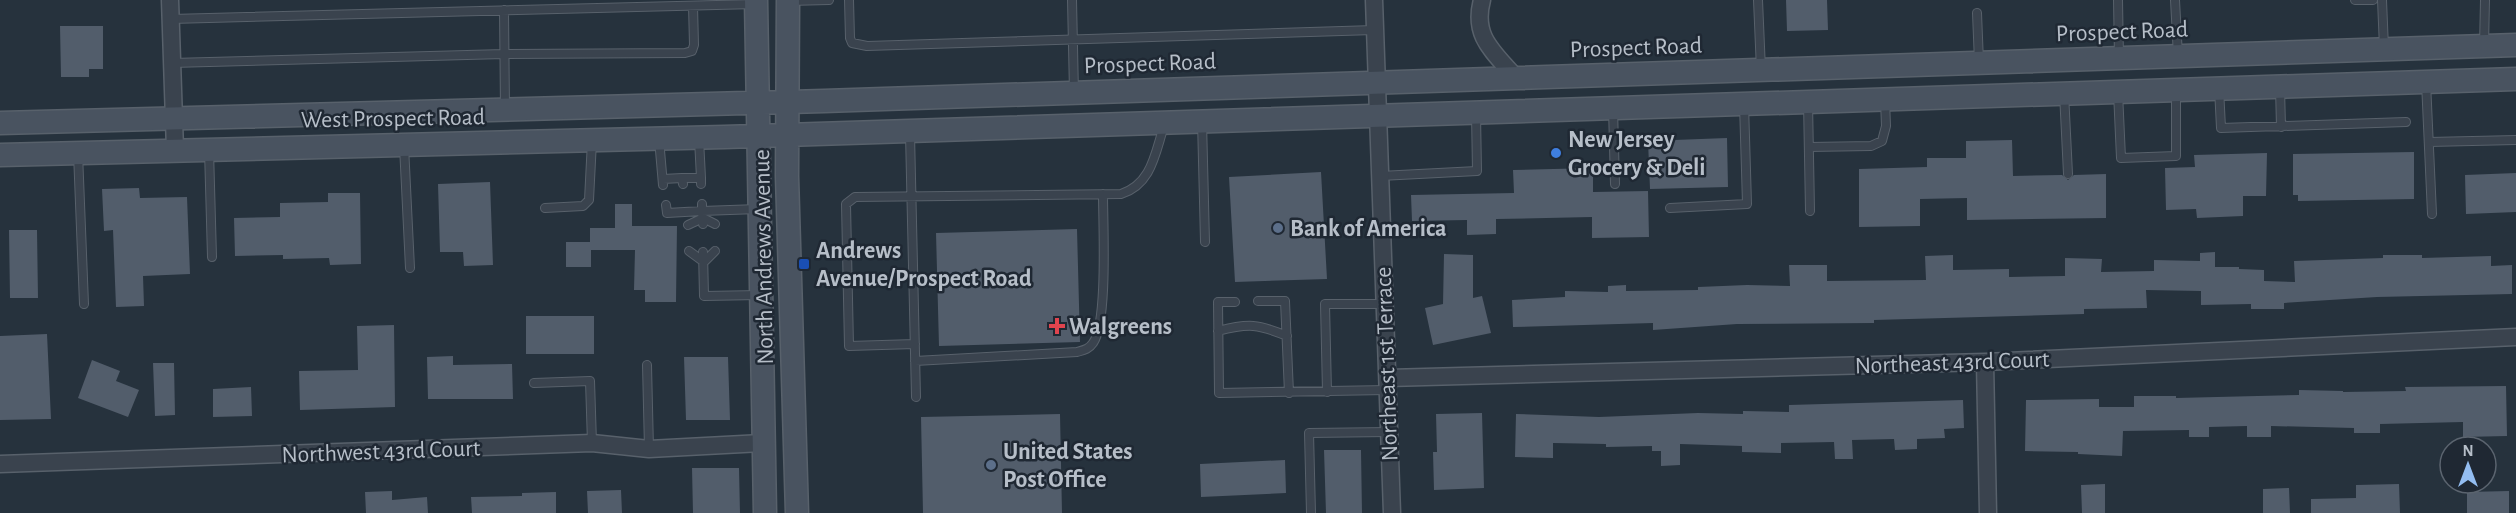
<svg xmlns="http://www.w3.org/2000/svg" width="2516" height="513" viewBox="0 0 2516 513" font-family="'Alegreya Sans',sans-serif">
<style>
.building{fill:#525d6b}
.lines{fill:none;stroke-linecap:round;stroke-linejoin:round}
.service-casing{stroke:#58616b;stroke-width:10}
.minor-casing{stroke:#58616b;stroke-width:19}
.secondary-casing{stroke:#58616b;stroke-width:25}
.service{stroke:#3a434e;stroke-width:8}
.minor{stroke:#3a434e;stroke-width:16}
.secondary{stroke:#495360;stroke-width:22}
.shop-dot{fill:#3f7fe0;stroke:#1f2833;stroke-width:2}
.service-dot{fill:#5c6f8a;stroke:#1f2833;stroke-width:2}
.transit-dot{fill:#1a4fb4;stroke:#1f2833;stroke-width:2}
.health-dot{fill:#e0444e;stroke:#1f2833;stroke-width:2}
.labels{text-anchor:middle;stroke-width:5;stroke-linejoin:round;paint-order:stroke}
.street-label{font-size:24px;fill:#b6bec8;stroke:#1f2833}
.poi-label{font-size:24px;font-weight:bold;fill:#b6bec8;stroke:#1f2833;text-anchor:start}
</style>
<rect width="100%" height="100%" fill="#26323d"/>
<path class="building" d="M1786,0H1827L1828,30L1787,31Z
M60,26H103V69H89V77H61Z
M1727,138L1728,187L1650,189L1648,141Z
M2012,140L2013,176L2062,175L2068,180L2074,175L2106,174V218L1967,220V198L1920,199V226L1859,227V169L1927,167V158H1966V141Z
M2414,152V199L2298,201V195H2293V154Z
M2267,153L2266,196H2243V216L2197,218L2196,209L2166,210L2165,168L2195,167L2194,155Z
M1593,168V192L1648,191L1649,237L1592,238V217L1496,219V234L1467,235V220L1412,221L1411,195L1514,193L1513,170Z
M1321,172L1327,279L1235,282L1229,177Z
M2516,173V212L2466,214L2465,175Z
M490,182L493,265L464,266L463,252H440L438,184Z
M139,188L140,198L187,197L190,274L143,276L144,306L116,307L113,230L104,231L102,189Z
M328,193H360L361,264L330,265L329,258L283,259V255L235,256L234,218L280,217V203L328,202Z
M615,204H632V226H677L676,302H645V290H634L635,250H591V267H566V242H590V228H615Z
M1077,229L1080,342L939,346L936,233Z
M9,230H37L38,298H10Z
M2215,252V267H2239V269L2264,270V281L2295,282L2294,261L2383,258V255H2422V258L2491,256V266L2512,265V294L2377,297L2284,303V309H2251V304L2201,305V291L2146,290L2147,308L2084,309V314L1874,320V323L1737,324L1653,330V323L1513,327L1512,300L1565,297V291L1608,292V286L1626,285V291L1698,290V287L1747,285L1790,286L1789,265H1827V281L1926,280L1925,256L1953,255V270L2009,269V277L2065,276V258L2102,259L2101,272L2154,271V260L2200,261V253Z
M1444,254L1473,255V298L1482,296L1491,333L1433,345L1425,308L1443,304Z
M526,316H594V354H526Z
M394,325L395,407L300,410L299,371L358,370L357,326Z
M47,334L51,419L0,420V336Z
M453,356V365L512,364L513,399H428L427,357Z
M684,357H728L730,420H686Z
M92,360L120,371L116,381L139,390L128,417L78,398Z
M153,363H174L175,415L155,416Z
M2506,386L2507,436L2463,437V422L2380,424V433H2354V428L2271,426V437H2247V426L2209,427V437H2189V430L2123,431L2122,456L2078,454V452L2025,451L2026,400L2099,399V407H2134V396H2176V398L2299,395V390L2343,391V392L2406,391L2405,387Z
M251,387L252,416L213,417V389Z
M1963,400L1964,428L1944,429L1945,438L1917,439V449L1895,450L1894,439L1852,440L1853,459H1835L1834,442L1781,443V453L1742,452V446L1680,444V465L1661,466V451H1652V446L1606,447V444L1553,443V458L1515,457L1516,414L1599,417L1698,413L1743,414V411L1789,412V405Z
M1482,413L1484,488L1434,490L1433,452H1437L1436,414Z
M1060,414L1062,513H923L921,417Z
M1324,450H1361L1362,513H1326Z
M1285,460L1286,493L1201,497L1200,464Z
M692,468H739L740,513H693Z
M2105,484V513H2082L2081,485Z
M2399,484L2400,513H2311V499L2356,498V485Z
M2289,488L2290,513H2263V489Z
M621,490L622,513H588L587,491Z
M392,491V500L427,497L428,513H366L365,492Z
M2509,491V513H2467V492Z
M556,492V513H472L471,497L522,496V493Z"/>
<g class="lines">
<g class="service-casing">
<path id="service" d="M849,0L850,38L852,43L867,46L1374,30
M1072,0L1074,93
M1758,0L1761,70
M2118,0L2119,58
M2175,0L2178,56
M2355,0H2373
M2382,0L2384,48
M788,1L829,0
M504,10L505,109
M1977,13L1979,62
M171,19L756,4
M2484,46L2485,0
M172,63L504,54L685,53L692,51L694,45L693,6
M2426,82L2432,214
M2219,88L2221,128L2406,122
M2280,88L2281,127
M2118,92L2121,158L2176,156V90
M2064,93L2068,174
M1808,102L1810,211
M1613,108L1615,184
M1202,121L1205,242
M910,134L916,397
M659,139L663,185
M699,139L701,178
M2429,142L2516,140
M404,146L410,268
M1809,147L1871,146L1882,141L1886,126L1885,100
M209,150L212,257
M78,153L84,304
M1380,176L1477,171L1476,114
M682,178H701V184
M663,179L682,178L683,184
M702,204V211L758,209
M666,205L667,213L702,211L703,224
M545,208L583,206L589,200L592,141
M1670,208L1747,204L1744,104
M688,225L703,218L715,224
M689,251L704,262L715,251
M703,252L704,296L759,295
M1258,301H1285L1289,393
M1235,302H1218L1219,393L1387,390
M1218,331C1249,323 1258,324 1287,336
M915,344L849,346L846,204L855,197L1121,194C1152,184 1155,153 1164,126
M915,361L1077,352C1084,350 1089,349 1093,343C1108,322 1103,225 1103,194
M647,365L649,449
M534,383L590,381L592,443
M1327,392L1325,304H1384
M1311,513L1309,433L1389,432"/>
</g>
<g class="minor-casing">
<path id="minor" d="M170,0L175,150
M1374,0L1392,513
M1482,0C1472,37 1494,52 1516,78
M1985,362L1988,513
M1388,378L1985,362L2516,337
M0,464L592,443L649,449L762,443"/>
</g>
<g class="secondary-casing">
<path id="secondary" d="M756,0L765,513
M788,0L787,176L797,513
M0,123L824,101L2516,45
M0,155L724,137L2516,79"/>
</g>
<use href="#service" class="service"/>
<use href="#minor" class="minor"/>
<use href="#secondary" class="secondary"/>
</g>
<circle class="shop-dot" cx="1556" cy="153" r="6"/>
<g class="service-dot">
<circle cx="1278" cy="228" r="6"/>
<circle cx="991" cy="465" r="6"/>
</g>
<rect class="transit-dot" x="798" y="258" width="12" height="12" rx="3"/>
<path class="health-dot" d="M1054 317h6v6h6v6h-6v6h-6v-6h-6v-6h6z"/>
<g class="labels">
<g class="street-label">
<text transform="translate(2122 31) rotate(-2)" y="8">Prospect Road</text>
<text transform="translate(1636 47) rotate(-2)" y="8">Prospect Road</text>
<text transform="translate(1150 63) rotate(-2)" y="8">Prospect Road</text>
<text transform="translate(393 118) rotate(-1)" y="8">West Prospect Road</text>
<text transform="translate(763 257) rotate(-91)" y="8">North Andrews Avenue</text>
<text transform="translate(1952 362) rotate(-2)" y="8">Northeast 43rd Court</text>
<text transform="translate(1386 364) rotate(-92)" y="8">Northeast 1st Terrace</text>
<text transform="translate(381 451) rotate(-2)" y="8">Northwest 43rd Court</text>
</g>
<g class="poi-label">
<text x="1568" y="147">New Jersey<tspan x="1568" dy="28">Grocery &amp; Deli</tspan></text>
<text x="1290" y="236">Bank of America</text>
<text x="816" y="258">Andrews<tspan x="816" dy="28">Avenue/Prospect Road</tspan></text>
<text x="1069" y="334">Walgreens</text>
<text x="1003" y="459">United States<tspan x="1003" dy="28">Post Office</tspan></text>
</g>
</g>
<g transform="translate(2468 465)"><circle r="28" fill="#1f2833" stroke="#5b646f" stroke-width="1.5"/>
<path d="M0-4.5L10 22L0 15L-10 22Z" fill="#93bdf1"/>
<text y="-9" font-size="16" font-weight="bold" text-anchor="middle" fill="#b6bec8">N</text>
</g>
</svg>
